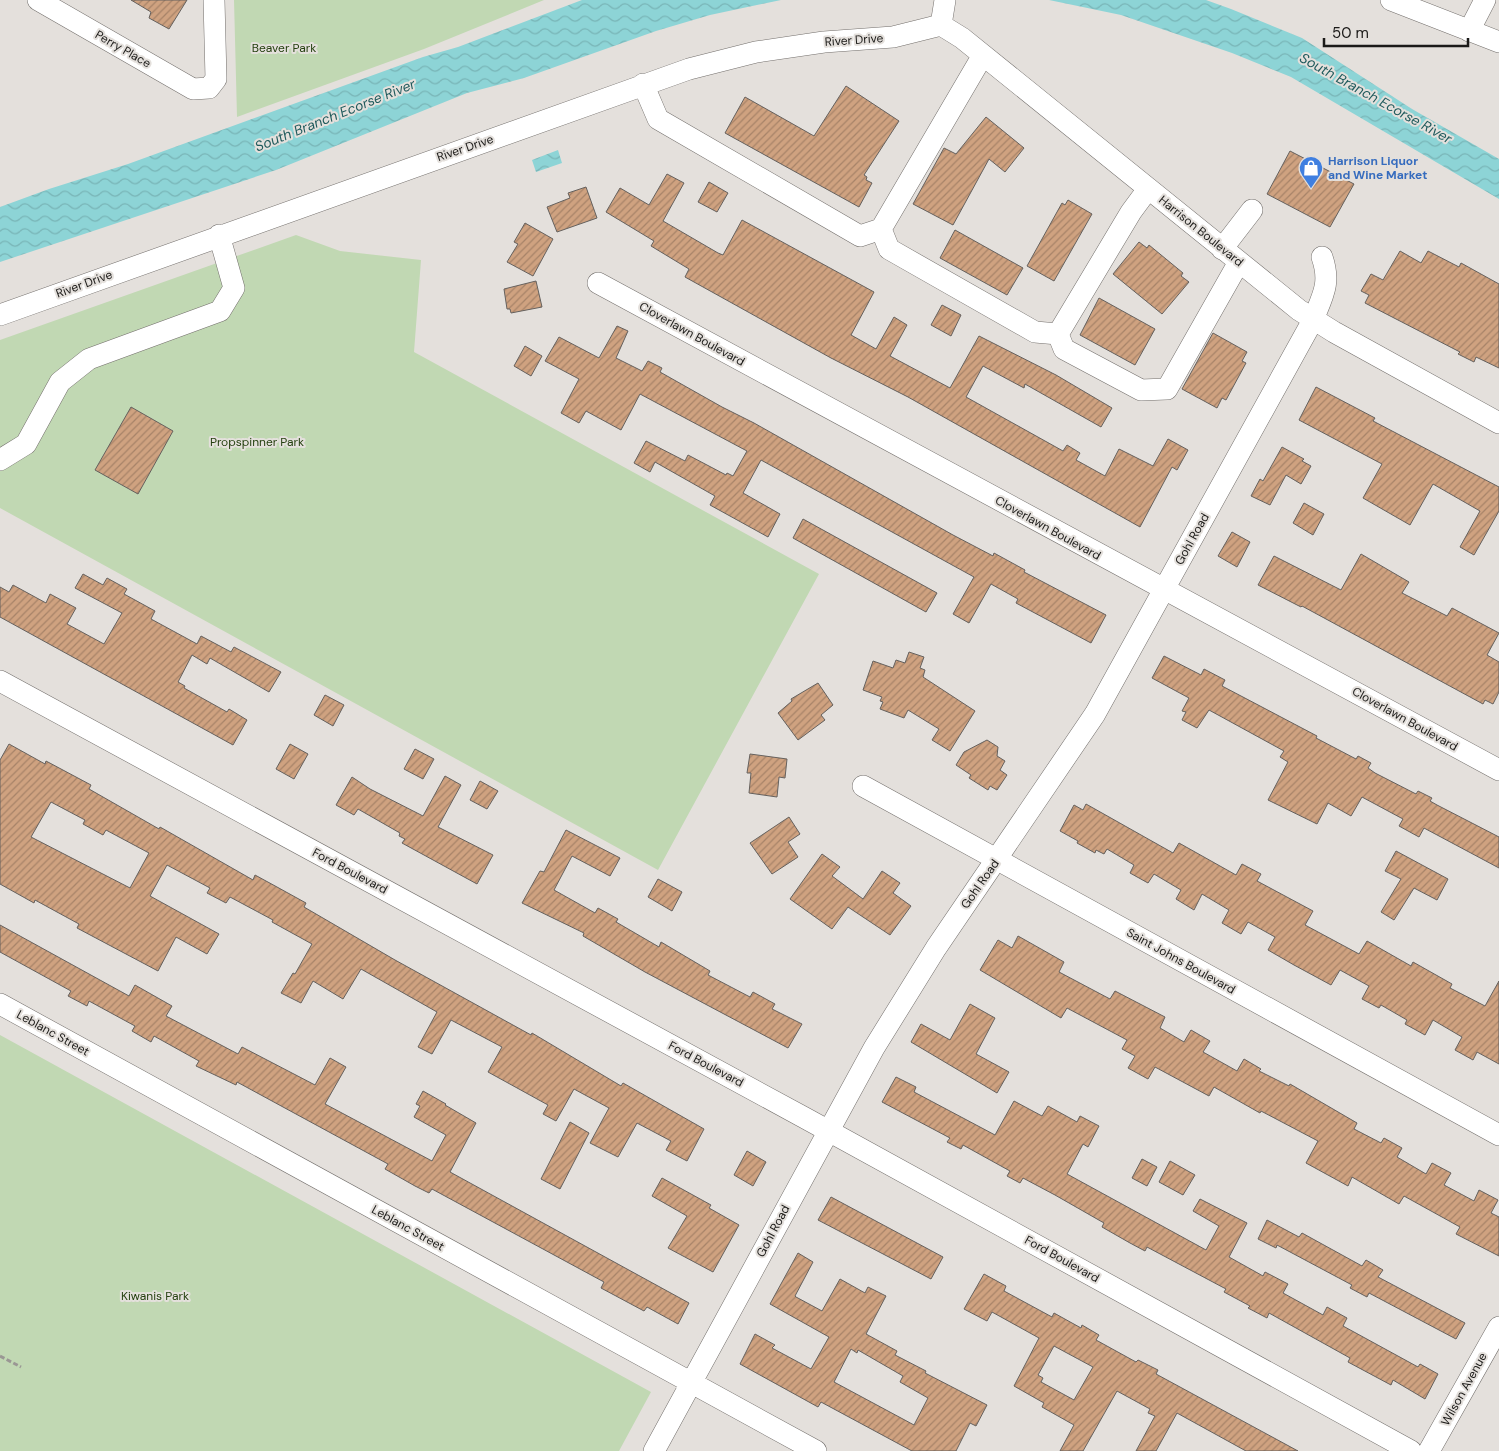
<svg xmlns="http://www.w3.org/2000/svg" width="1499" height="1451" viewBox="0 0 1499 1451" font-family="'DM Sans',sans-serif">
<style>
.green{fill:#c1d8b3}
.water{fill:url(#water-waves)}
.building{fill:url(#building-hatch);stroke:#65615e;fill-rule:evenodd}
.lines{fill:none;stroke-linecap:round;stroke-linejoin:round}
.minor-casing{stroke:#736f6c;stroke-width:22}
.path{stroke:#9a9794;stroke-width:3;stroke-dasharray:5 2.5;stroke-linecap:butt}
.minor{stroke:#fff;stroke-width:21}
.labels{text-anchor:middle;stroke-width:4;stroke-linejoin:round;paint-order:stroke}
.street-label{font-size:12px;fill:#1b1a18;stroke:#e4e0dc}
.park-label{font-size:12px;fill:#254010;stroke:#e4e0dc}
.shop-label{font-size:12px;font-weight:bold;fill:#366cbe;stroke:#e4e0dc;text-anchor:start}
.water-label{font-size:14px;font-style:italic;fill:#1f5a5c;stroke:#e4e0dc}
</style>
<defs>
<pattern id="water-waves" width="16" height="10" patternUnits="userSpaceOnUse" patternTransform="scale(1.25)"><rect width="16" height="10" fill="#8dd4d6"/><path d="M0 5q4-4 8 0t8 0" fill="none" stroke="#79b5b7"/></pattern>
<pattern id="building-hatch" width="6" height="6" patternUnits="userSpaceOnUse" patternTransform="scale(1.25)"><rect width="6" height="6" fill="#cfa280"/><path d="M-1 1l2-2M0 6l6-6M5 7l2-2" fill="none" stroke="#a78368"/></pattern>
</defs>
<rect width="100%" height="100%" fill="#e4e0dc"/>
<path class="green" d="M234,0H544L424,49L237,117Z
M296,235L340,251L421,260L414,352L819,574L658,870L0,508V340Z
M0,1035L651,1392L619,1451H0Z"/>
<path class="water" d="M582,0H781L710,15L656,31L524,78L467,93L276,170L0,262V207L49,189L128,164L423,57L458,47Z
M1049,0H1206L1231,9L1302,38L1412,109L1499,159V199L1291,77L1232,53L1121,15Z
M558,150L562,163L536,172L532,160Z"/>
<path class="building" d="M131,0H187L169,29L149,18L151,12Z
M846,86L899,121L864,175L867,177L866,180L872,183L859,207L725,133L745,97L814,136Z
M986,117L1024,148L1005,172L989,159L953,225L913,204L944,148L956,154Z
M1290,151L1354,184L1330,227L1267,194Z
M667,174L684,183L663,221L718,253L723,255L742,220L874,292L851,335L876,349L894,317L907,325L890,356L950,388L979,336L1056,375L1112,408L1101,427L1025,384L1024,388L983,366L966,397L1063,451L1067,445L1080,453L1076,460L1105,476L1119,449L1153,466L1168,439L1188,450L1177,470L1172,467L1140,527L908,397L831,358L685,277L689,269L651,246L654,241L606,212L620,188L649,205Z
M709,182L728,193L717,212L698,202Z
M586,187L597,218L557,232L547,207L570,198L568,193Z
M1068,200L1092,214L1054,281L1027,266L1062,203L1065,205Z
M525,223L553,239L533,276L507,262L518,244L514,242Z
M955,230L1023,268L1007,295L940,258Z
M1139,242L1147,248L1149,245L1183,273L1181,276L1189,282L1162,314L1113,274Z
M1400,251L1421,263L1428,251L1459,267L1461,263L1499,284V368L1476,357L1474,362L1458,354L1460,352L1365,303L1369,295L1361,291L1371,274L1383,280Z
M536,281L542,307L511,313L510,309H507L504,289Z
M1099,298L1155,329L1135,365L1080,335Z
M942,305L961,315L951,336L931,325Z
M617,326L628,331L616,358L642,371L648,361L662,368L660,372L722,407L754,423L953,535L993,556L994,553L1025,570L1024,572L1106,615L1091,643L1016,603L1018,599L991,584L969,623L953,614L974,577L761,460L743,493L780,514L768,537L710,505L715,496L655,462L650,472L634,463L646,441L685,461L688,455L726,475L727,473L733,476L747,451L640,394L621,430L586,411L579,423L561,413L579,379L545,361L559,337L599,358Z
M1213,333L1247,352L1242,361L1246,363L1226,400L1222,398L1217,408L1182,389Z
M525,346L542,356L531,376L514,366Z
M1316,387L1375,418L1373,421L1499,487V511L1474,555L1460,547L1480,511L1433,484L1410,525L1363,498L1382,464L1299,420Z
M131,407L173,431L138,494L95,470Z
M1282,447L1304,459L1302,461L1311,466L1301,484L1286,475L1270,505L1251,496L1260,479L1263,481Z
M1304,503L1324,514L1313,535L1293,523Z
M803,519L937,593L926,612L793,538Z
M1232,532L1250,542L1237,567L1218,556Z
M1361,554L1409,582L1402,593L1447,616L1452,608L1499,633L1487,655L1499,662V692L1493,704L1485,700L1483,704L1302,606L1301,607L1258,585L1274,556L1341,590Z
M83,574L103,585L107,578L127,589L124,594L155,611L151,619L197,644L201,636L231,652L234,647L281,672L269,692L210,658L207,664L192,655L178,682L185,686L184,688L227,712L229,709L247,720L233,745L0,617V587L9,592L13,585L46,603L50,594L76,608L67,624L104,644L122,613L75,588Z
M909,652L924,657L920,668L925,670L923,677L975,711L950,751L932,740L939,729L908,710L904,718L880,709L883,702L880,701L882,697L863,690L873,661L893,668L896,660L905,663Z
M1164,656L1201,675L1204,669L1225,680L1222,686L1317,736L1316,738L1356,759L1358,756L1371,763L1368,768L1375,773L1416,794L1418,791L1432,798L1430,801L1437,805L1499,837V868L1424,828L1419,837L1399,826L1403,819L1362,797L1351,816L1328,803L1317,824L1268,800L1288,762L1280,757L1284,751L1209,710L1197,728L1182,720L1186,712L1182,711L1189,698L1152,678Z
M818,683L833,705L821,715L825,720L798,740L778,713L792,701L791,699Z
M325,695L344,705L333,726L314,715Z
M987,740L998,747L997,756L1005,761L1000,770L1007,775L997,790L990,786L988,790L969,778L971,775L956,765L964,752Z
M9,744L45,764L46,761L91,785L89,789L159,829L160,827L253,880L255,875L277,887L306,903L304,907L395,960L531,1035L532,1033L621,1086L623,1083L704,1129L687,1161L666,1150L671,1141L637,1123L618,1157L590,1143L609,1108L574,1089L556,1121L543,1114L548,1105L488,1072L502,1047L451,1020L432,1054L418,1047L437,1012L361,969L343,999L313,981L301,1003L281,993L293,973L295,974L312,944L272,922L273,920L230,897L226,903L207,893L210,888L167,865L150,896L219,934L207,954L176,937L158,971L77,928L79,924L35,900L34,903L0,884V760ZM51,802L85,820L83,824L103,835L106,830L149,853L130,888L31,837Z
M290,744L308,754L294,779L276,769Z
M415,749L434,759L423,779L404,769Z
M750,754L787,759L785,778L779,777L777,797L749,793L751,773H747Z
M445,776L461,785L438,827L493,855L477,884L402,843L405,839L399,836L400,833L358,809L354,815L336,805L352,777L370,789L423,816Z
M480,781L498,791L487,809L470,800Z
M1086,804L1173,853L1179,843L1236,875L1242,864L1261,874L1257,881L1313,911L1305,925L1359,954L1367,941L1411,966L1413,962L1452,984L1450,988L1485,1006L1499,981V1064L1477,1052L1473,1060L1455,1050L1462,1037L1433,1020L1425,1035L1405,1024L1407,1020L1381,1005L1379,1008L1362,999L1369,986L1340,970L1331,985L1294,965L1268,950L1275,937L1248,922L1241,934L1222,923L1229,910L1202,894L1194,910L1176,899L1181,890L1154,874L1148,883L1130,873L1134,865L1107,849L1104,854L1096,850L1095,853L1077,843L1078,841L1060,831L1074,805L1083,810Z
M789,817L800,834L788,842L798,857L772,874L750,843Z
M566,830L620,858L610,876L572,856L554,890L595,913L598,908L618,919L616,922L659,947L661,942L710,971L708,975L750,997L753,992L775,1004L772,1009L802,1024L788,1048L645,972L583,936L584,933L522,903L540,871L544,872Z
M1396,851L1448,879L1437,900L1414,888L1394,920L1381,912L1401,879L1385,871Z
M822,854L840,867L832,876L863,899L882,871L900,883L893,893L911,906L890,935L848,907L832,929L790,899Z
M658,879L682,892L672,911L648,897Z
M0,925L129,996L135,985L172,1006L166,1016L238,1054L242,1047L315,1085L330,1058L346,1067L325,1104L432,1161L446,1135L414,1117L420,1106L416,1104L423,1091L446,1104L445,1105L476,1123L450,1172L689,1303L678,1324L647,1307L644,1311L601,1288L604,1282L432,1189L429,1193L415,1186L385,1169L388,1164L237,1082L236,1085L196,1066L199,1061L154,1036L151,1042L132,1031L135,1026L89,1001L87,1006L68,996L71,991L0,952Z
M1018,936L1064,962L1059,972L1110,999L1115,991L1165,1017L1160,1028L1184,1042L1191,1030L1210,1041L1203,1052L1237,1071L1244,1059L1261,1069L1259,1071L1289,1086L1290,1084L1357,1123L1354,1129L1381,1143L1384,1138L1402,1148L1397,1157L1426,1174L1432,1163L1451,1173L1444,1185L1474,1201L1479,1190L1498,1200L1491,1213L1499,1217V1256L1456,1234L1460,1227L1404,1196L1399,1204L1352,1177L1348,1186L1306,1163L1318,1141L1261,1111L1260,1113L1214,1087L1209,1096L1155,1067L1148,1079L1128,1068L1135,1056L1122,1049L1127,1040L1067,1008L1061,1018L980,970L998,940L1012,948Z
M970,1004L995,1018L976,1054L1009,1072L997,1093L911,1042L921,1024L950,1040Z
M896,1077L916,1087L914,1092L995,1135L1014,1101L1042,1116L1048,1106L1077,1122L1080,1116L1099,1126L1088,1147L1083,1144L1067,1174L1206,1250L1219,1226L1193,1211L1200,1199L1247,1223L1229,1257L1263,1276L1265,1272L1288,1284L1283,1293L1323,1315L1327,1307L1347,1318L1343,1326L1418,1367L1420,1364L1438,1374L1425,1399L1393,1380L1391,1385L1348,1362L1350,1358L1269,1313L1267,1318L1248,1308L1250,1306L1224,1292L1226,1289L1147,1247L1145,1251L1130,1243L1102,1227L1104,1223L1055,1195L1023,1178L1020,1183L1007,1176L1010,1171L963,1145L961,1149L947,1142L950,1138L882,1102Z
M570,1122L589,1133L560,1189L541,1179Z
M747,1151L766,1162L753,1186L734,1175Z
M1142,1159L1157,1167L1147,1186L1132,1178Z
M1170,1161L1195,1175L1183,1195L1159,1182Z
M662,1178L711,1205L709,1208L739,1225L713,1272L668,1248L687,1216L652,1196Z
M831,1197L943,1257L931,1279L818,1220Z
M1267,1220L1299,1237L1302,1233L1362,1266L1366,1260L1383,1270L1378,1277L1465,1323L1456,1339L1369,1293L1367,1297L1350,1288L1352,1285L1277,1245L1276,1248L1258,1239Z
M798,1253L813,1262L795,1296L796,1297L822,1311L840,1279L865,1293L868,1287L886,1296L866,1334L897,1351L895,1355L926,1371L925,1373L987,1405L976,1426L970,1423L956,1451H912L821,1402L818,1407L740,1364L755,1334L775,1345L772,1348L811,1369L829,1337L770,1304ZM851,1349L857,1353L858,1350L903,1376L900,1382L928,1398L914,1425L834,1382Z
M984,1274L1006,1286L1004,1291L1052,1317L1054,1313L1081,1328L1082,1325L1099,1335L1096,1340L1136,1362L1138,1360L1158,1370L1156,1374L1298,1451H1246L1177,1413L1156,1451H1136L1155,1416L1148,1413L1150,1409L1117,1391L1083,1451H1060L1074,1425L1042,1407L1044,1403L1014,1386L1039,1338L992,1312L987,1321L964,1309ZM1054,1346L1093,1367L1074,1400L1041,1382L1043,1378L1038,1375Z"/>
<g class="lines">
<g class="minor-casing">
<path id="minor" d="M38,0L193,89L209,88L216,79L214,0
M1391,0L1499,42
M941,25L962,38L1299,310L1334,332L1499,423
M941,25L945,0
M1469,31L1485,0
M643,84L658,119L860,236L881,229L983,55
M881,229L889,249L1035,332L1058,334L1131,212L1148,189
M1222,249L1252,210
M598,283L1499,770
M0,315L689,69L756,52L824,42L893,37L941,25
M1058,334L1064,349L1141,390L1167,389L1239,262
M0,460L26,444L60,382L89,359L220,311L234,288L219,235
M0,681L805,1118L1411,1451
M863,786L1499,1135
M0,1004L816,1451
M654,1451L874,1048L936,948L1095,714L1313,320C1323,295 1331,283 1322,257
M1429,1451L1499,1327"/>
</g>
<path class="path" d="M0,1356L21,1367"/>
<use href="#minor" class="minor"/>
</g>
<defs>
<g id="shop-pin" transform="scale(1.25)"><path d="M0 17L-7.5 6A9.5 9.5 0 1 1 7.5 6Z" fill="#3f7fe0" stroke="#e4e0dc"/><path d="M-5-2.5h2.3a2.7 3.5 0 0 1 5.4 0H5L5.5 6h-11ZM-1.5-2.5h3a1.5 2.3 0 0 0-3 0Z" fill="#fff"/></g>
</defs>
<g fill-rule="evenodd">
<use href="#shop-pin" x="1311" y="168"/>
</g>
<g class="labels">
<g class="street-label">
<text transform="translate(854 40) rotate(-4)" y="4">River Drive</text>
<text transform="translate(123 49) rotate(30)" y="4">Perry Place</text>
<text transform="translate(465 148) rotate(-19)" y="4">River Drive</text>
<text transform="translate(1201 231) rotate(39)" y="4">Harrison Boulevard</text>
<text transform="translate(84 284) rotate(-20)" y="4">River Drive</text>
<text transform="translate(692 334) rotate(29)" y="4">Cloverlawn Boulevard</text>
<text transform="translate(1048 528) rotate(29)" y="4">Cloverlawn Boulevard</text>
<text transform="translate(1192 539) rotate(-61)" y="4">Gohl Road</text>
<text transform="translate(1405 719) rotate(29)" y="4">Cloverlawn Boulevard</text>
<text transform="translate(350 871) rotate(28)" y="4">Ford Boulevard</text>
<text transform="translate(980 884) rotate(-55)" y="4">Gohl Road</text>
<text transform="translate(1181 961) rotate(29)" y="4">Saint Johns Boulevard</text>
<text transform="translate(53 1033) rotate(29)" y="4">Leblanc Street</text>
<text transform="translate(706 1064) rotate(28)" y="4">Ford Boulevard</text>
<text transform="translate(408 1228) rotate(29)" y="4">Leblanc Street</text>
<text transform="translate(773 1231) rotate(-62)" y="4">Gohl Road</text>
<text transform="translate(1062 1259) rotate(29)" y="4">Ford Boulevard</text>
<text transform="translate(1464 1389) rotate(-61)" y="4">Wilson Avenue</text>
</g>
<g class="park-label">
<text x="284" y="52">Beaver Park</text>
<text x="257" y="446">Propspinner Park</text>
<text x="155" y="1300">Kiwanis Park</text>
</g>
<g class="shop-label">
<text x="1328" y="165">Harrison Liquor<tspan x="1328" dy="14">and Wine Market</tspan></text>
</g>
<g class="water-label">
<text transform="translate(1376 98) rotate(29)" y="5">South Branch Ecorse River</text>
<text transform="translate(335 115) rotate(-22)" y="5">South Branch Ecorse River</text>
</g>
</g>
<path d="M1324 38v8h144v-8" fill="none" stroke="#1b1a18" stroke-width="2.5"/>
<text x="1332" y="38" font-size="15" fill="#1b1a18" stroke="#e4e0dc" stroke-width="4" paint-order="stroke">50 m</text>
</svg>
